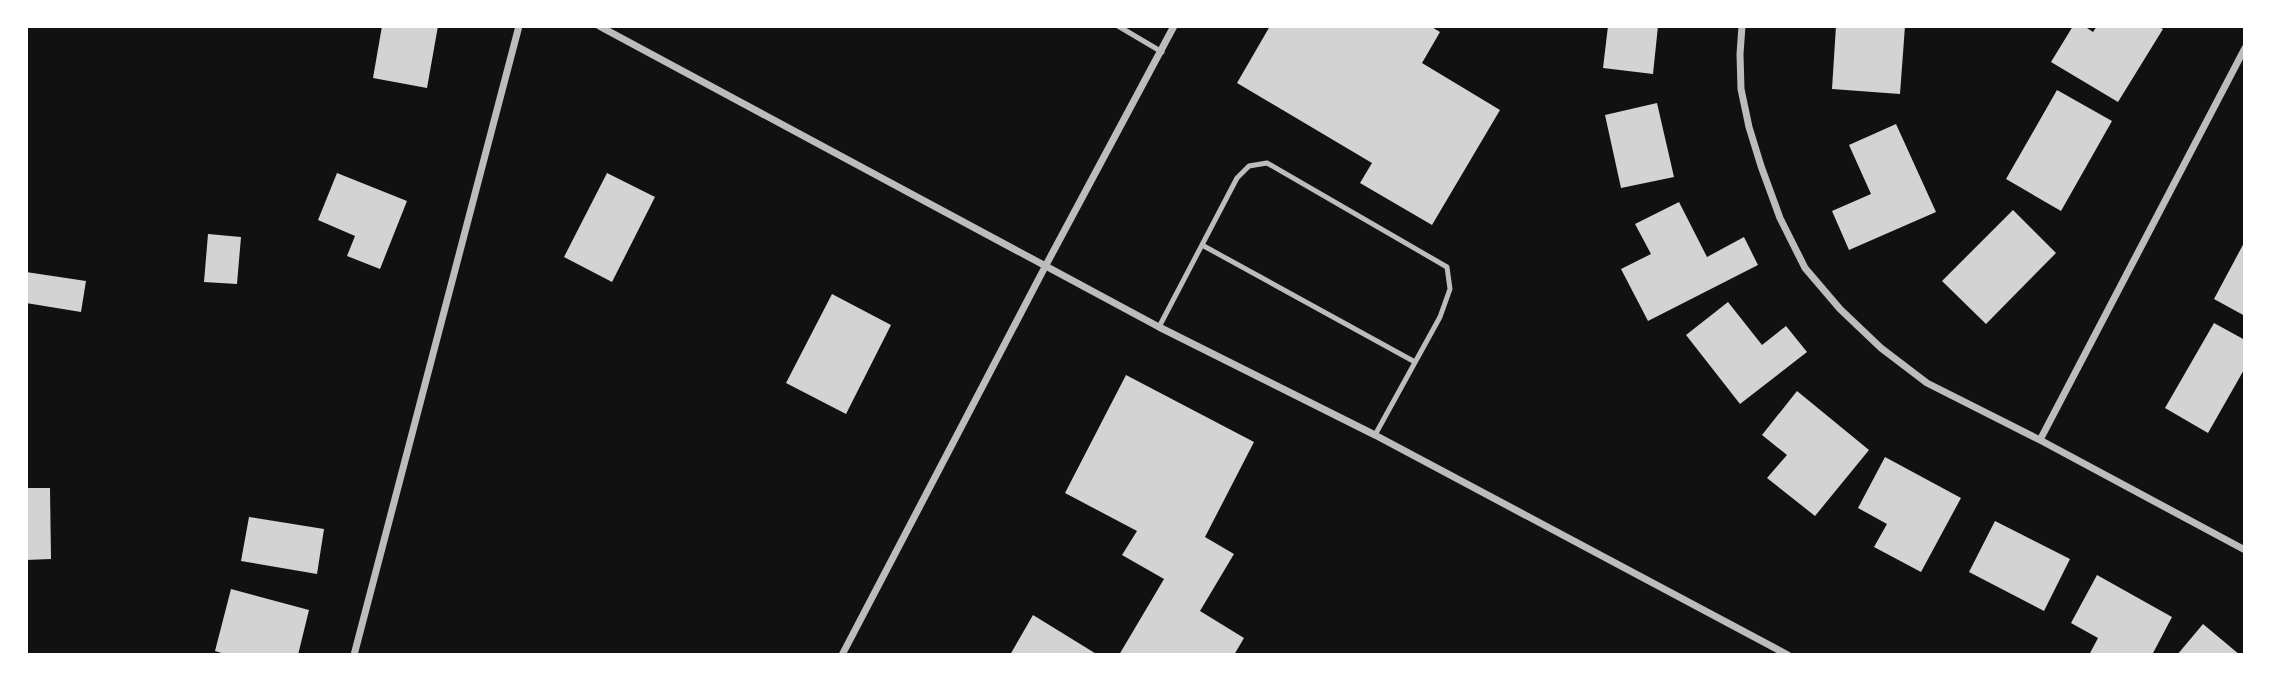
<svg xmlns="http://www.w3.org/2000/svg" width="2271" height="681" viewBox="0 0 2271 681" font-family="Cabin,sans-serif">
<style>
.building{fill:#d3d3d3}
.lines{fill:none;stroke-linecap:round;stroke-linejoin:round}
.service{stroke:#bcbcbc;stroke-width:5}
.minor{stroke:#bcbcbc;stroke-width:7}
</style>
<rect width="100%" height="100%" fill="#111"/>
<path class="building" d="M382,26H438L427,88L373,78Z
M1270,26H1430L1440,32L1422,63L1500,110L1432,225L1360,183L1372,163L1237,83Z
M1608,26H1658L1653,74L1603,68Z
M1836,26H1905L1900,94L1832,89Z
M2073,26H2084L2093,32L2097,26H2157L2163,29L2118,102L2051,62Z
M2057,90L2112,121L2061,211L2006,179Z
M1657,103L1674,177L1621,188L1605,115Z
M1896,124L1936,212L1849,250L1832,211L1871,194L1849,145Z
M337,173L407,201L380,269L347,256L355,236L318,220Z
M607,173L655,197L612,282L564,257Z
M1679,202L1707,257L1744,237L1758,265L1648,321L1621,269L1651,254L1635,224Z
M2013,210L2056,253L1986,324L1942,281Z
M208,234L241,237L237,284L204,282Z
M2245,241V316L2214,299Z
M26,272L86,281L81,312L26,303Z
M832,294L891,325L846,414L786,383Z
M1728,302L1762,345L1786,326L1807,352L1740,404L1686,335Z
M2214,323L2245,340V368L2208,433L2165,408Z
M1126,375L1254,442L1205,537L1234,554L1200,611L1244,638L1234,655H1119L1164,579L1122,555L1137,531L1065,493Z
M1797,391L1869,450L1815,516L1767,478L1787,455L1762,435Z
M1885,457L1961,498L1921,572L1874,547L1887,524L1858,508Z
M26,488H50L51,559L26,560Z
M249,517L324,529L317,574L241,561Z
M1995,521L2070,559L2044,611L1969,572Z
M2097,575L2172,617L2152,655H2089L2098,638L2071,623Z
M231,589L309,610L298,655H228L215,651Z
M1033,615L1098,655H1010Z
M2203,624L2240,655H2177Z"/>
<g class="lines">
<path class="service" d="M1118,26L1162,52
M1202,245L1415,362
M1159,327L1237,178L1249,166L1267,163L1447,267L1450,289L1440,317L1375,435"/>
<path class="minor" d="M599,26L1159,327L1375,435L1788,655
M1742,26L1740,54L1741,89L1749,127L1761,166L1780,218L1805,268L1840,309L1881,348L1927,383L2040,440L2245,550
M2040,440L2245,48
M354,655L519,26
M842,655L1046,265L1174,26"/>
</g>
<rect width="2271" height="681" fill="none" stroke="#ffffff" stroke-width="56"/>
</svg>
